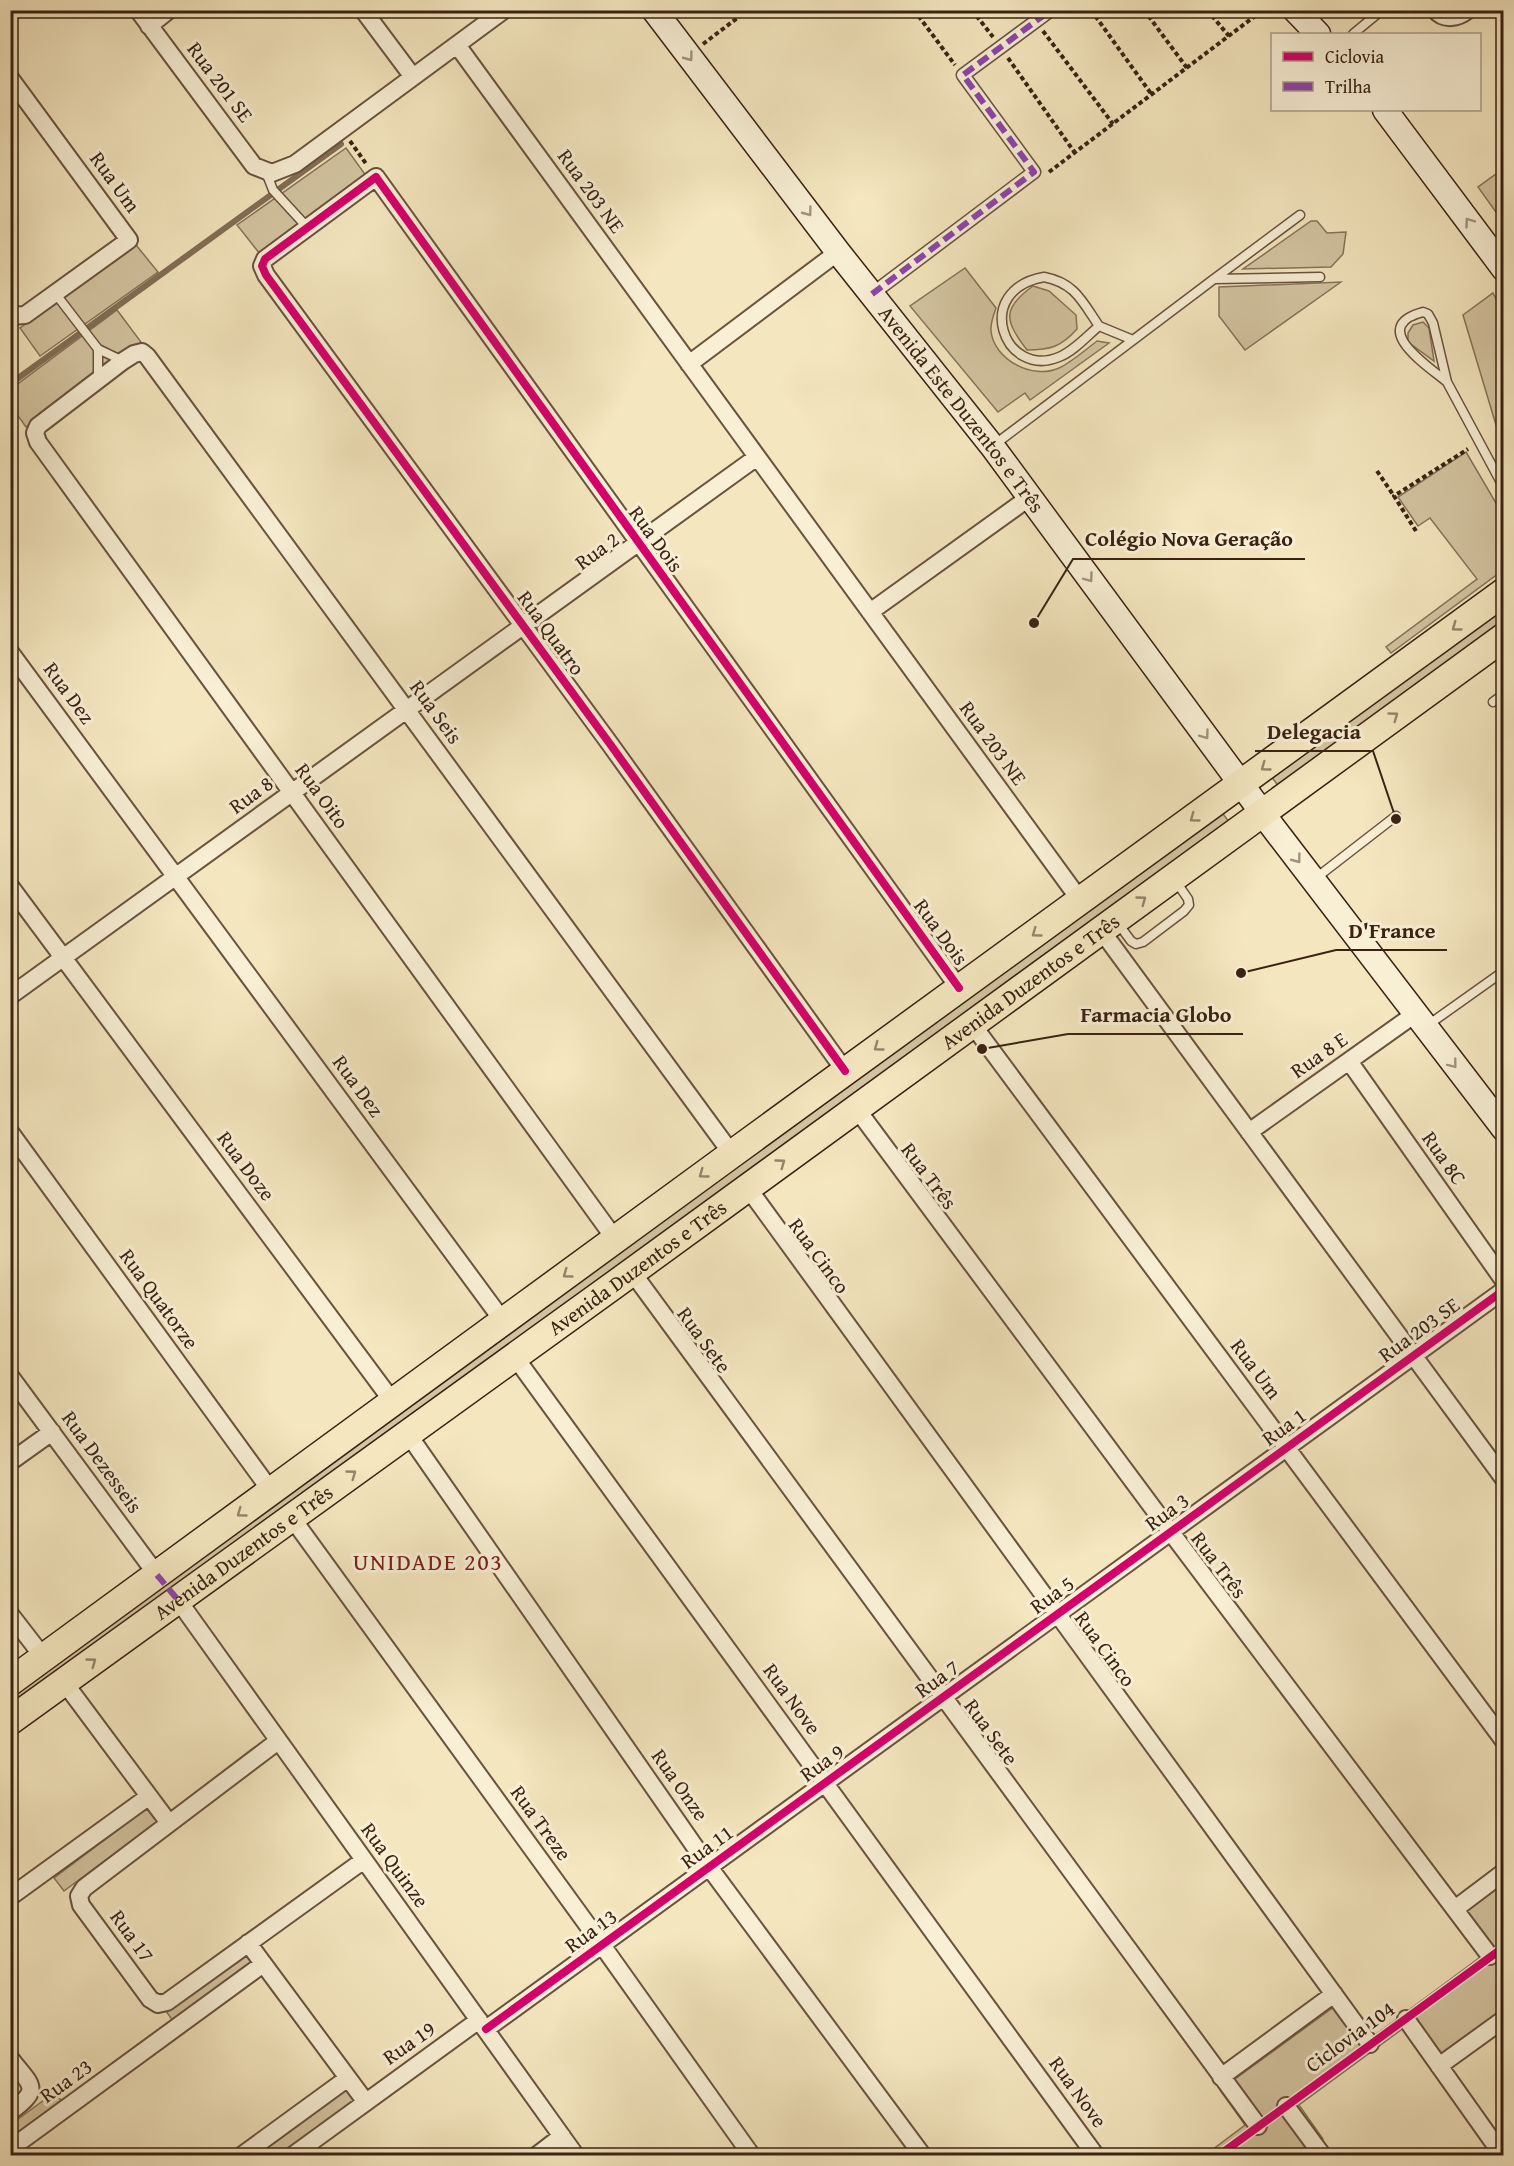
<svg xmlns="http://www.w3.org/2000/svg" width="1514" height="2166" viewBox="0 0 1514 2166" font-family="'Gentium Book Plus',serif">
<style>
.green{fill:#d4c5a2;stroke:#86745a;stroke-width:1.5}
.lines{fill:none;stroke-linecap:round;stroke-linejoin:round}
.stream{stroke:#836f57;stroke-width:6}
.service-casing{stroke:#68533e;stroke-width:11}
.pedestrian-casing{stroke:#68533e;stroke-width:15}
.minor-casing{stroke:#68533e;stroke-width:20}
.secondary-casing{stroke:#392213;stroke-width:27}
.primary-casing{stroke:#392213;stroke-width:30}
.path{stroke:#392213;stroke-width:4;stroke-dasharray:4.5 3;stroke-linecap:butt}
.service{stroke:#f8efd5;stroke-width:8}
.pedestrian{stroke:#f8efd5;stroke-width:12}
.minor{stroke:#f8efd5;stroke-width:16}
.secondary{stroke:#f8efd5;stroke-width:24}
.primary{stroke:#f4e6bf;stroke-width:27}
.quiet{stroke:#8e44ad;stroke-width:6;stroke-dasharray:12 6;stroke-linecap:butt}
.cycleway-casing{stroke:#f8efd5;stroke-width:11}
.cycleway{stroke:#d6006c;stroke-width:8}
.oneway{stroke:#a2937e}
.oneway2{stroke:#968469}
.labels{text-anchor:middle;stroke-width:6;stroke-linejoin:round;paint-order:stroke}
.street-label{font-size:21px;fill:#392213;stroke:#f8efd5}
.quarter-label{font-size:24px;letter-spacing:1.5px;fill:#7a1f14;stroke:#f8efd5}
.leader{fill:none;stroke:#392213;stroke-width:2}
.callout-dot{fill:#392213;stroke:#f8efd5;stroke-width:2}
.callout-label{font-size:22px;text-anchor:middle;font-weight:bold;fill:#392213;stroke:#f8efd5;stroke-width:6;stroke-linejoin:round;paint-order:stroke}
</style>
<rect width="100%" height="100%" fill="#f4e6bf"/>
<filter id="stains"><feTurbulence type="fractalNoise" baseFrequency=".00333" numOctaves="4"/><feColorMatrix values="0 0 0 0 .2 0 0 0 0 .09 0 0 0 0 .02 0 0 0 .5 -.17"/></filter>
<radialGradient id="worn" r=".72"><stop offset=".6" stop-color="#630" stop-opacity="0"/><stop offset="1" stop-color="#630" stop-opacity=".3"/></radialGradient>
<path class="green" d="M346,148L367,177L260,254L237,225Z
M1503,169V222L1478,187Z
M1311,221H1317L1327,233L1346,232L1343,254L1331,267L1243,269Z
M136,245L158,272L40,356L20,328Z
M965,268L996,308C994,314 990,324 991,331C994,360 1033,380 1059,368C1072,362 1085,350 1097,341L1109,343L1030,400L1025,393L998,412L910,306Z
M1341,282L1245,350L1219,316V287Z
M1033,286L1049,291L1076,315L1077,329C1061,347 1050,350 1027,350C1005,321 1001,309 1033,286Z
M1493,293L1503,313V443L1496,425L1463,315Z
M117,310L141,342L26,427L11,406V389Z
M1423,322L1429,328L1434,361L1408,342V333L1413,325Z
M1466,452L1503,515V570L1391,653L1386,647L1477,579L1430,518L1418,526L1398,497Z
M1503,608V624L1279,787L1271,776Z
M1221,811L1229,822L11,1707L10,1692Z
M147,1808L158,1821L64,1891L54,1878Z
M1503,1881V2011L1437,2061L1409,2024L1299,2105L1323,2139L1300,2155L1204,2156L1245,2125L1220,2090L1342,2001L1370,2039L1483,1955L1455,1916Z
M248,1950L258,1963L175,2024L166,2011Z
M346,2087L356,2100L278,2155H264L260,2150Z
M55,2092L65,2106L11,2146L10,2125Z"/>
<g class="lines">
<path class="stream" d="M10,384L341,144"/>
<g class="service-casing">
<path id="service" d="M1353,34L1382,10
M266,172L273,190L307,227
M1300,215L1214,279L1320,277
M1044,277C1075,283 1082,301 1099,326C1087,336 1074,351 1059,357C1004,380 971,290 1044,277Z
M55,293L98,349L123,361
M1099,326L1133,340
M98,379V349
M1447,382C1428,366 1367,327 1423,312L1428,314L1433,323L1447,382L1504,488
M994,445L1214,279
M1493,702L1504,694
M1316,878L1396,816
M1117,922L1131,941L1136,944L1143,942L1184,911L1189,905L1188,899L1175,880
M1428,1025L1504,971"/>
</g>
<g class="pedestrian-casing">
<path id="pedestrian" d="M872,294L1034,172L963,75L1051,10"/>
</g>
<g class="minor-casing">
<path id="minor" d="M138,10L254,166L272,173L295,164L504,10
M363,10L413,77
M1435,10C1444,21 1458,18 1468,10
M149,26L169,10
M457,45L1080,900
M10,78L129,240L25,315L10,316
M689,364L838,252
M870,612L1030,497
M10,652L503,1321
M10,886L393,1402
M1101,930L1504,1479
M10,996L757,457
M972,1024L1504,1741
M1349,1061L1504,1281
M845,1071L610,744L266,275L262,266L265,259L376,177L959,988
M856,1108L1170,1531L1490,1956
M10,1132L271,1491
M1249,1132L1415,1014
M748,1188L1370,2044
M615,1239L38,442L35,433L38,426L123,361L134,354L142,352L147,356L732,1154
M632,1272L1258,2126
M515,1357L1096,2156
M10,1376L157,1575
M408,1434L709,1867L923,2156
M10,1462L52,1432
M292,1518L602,1945L752,2156
M178,1600L576,2156
M10,1614L44,1658
M64,1682L169,1823
M278,1741L84,1888L79,1896L81,1905L150,1999L158,2004L167,2002L364,1860
M10,1897L148,1797
M1455,1909L1504,1872
M248,1943L365,2101
M1406,2019L1503,2156
M486,2029L1504,1290
M10,2058C31,2086 43,2088 10,2112
M1439,2066L1504,2019
M1221,2077L1334,1994
M1286,2106L1323,2156
M10,2149L263,1964
M241,2156L348,2078
M292,2156L479,2020
M536,2156L562,2136"/>
</g>
<g class="secondary-casing">
<g id="secondary">
<path id="s1" d="M654,10L838,252L992,446L1272,826L1504,1129"/>
<path d="M1295,10L1318,34"/>
<path d="M1385,110L1504,269"/>
</g>
</g>
<g class="primary-casing">
<g id="primary">
<path d="M10,1682L732,1154L1504,592"/>
<path id="s2" d="M10,1721L632,1272L1504,637"/>
</g>
</g>
<path class="path" d="M914,10L955,65
M972,10L993,37
M1091,10L1152,95
M1144,10L1187,68
M1207,10L1229,36
M1043,31L1113,124
M703,44L748,10
M1008,58L1075,153
M350,141L367,165
M1049,172L1263,10
M1377,471L1394,496
M1416,531L1394,496L1468,449"/>
<use href="#service" class="service"/>
<use href="#pedestrian" class="pedestrian"/>
<use href="#minor" class="minor"/>
<use href="#secondary" class="secondary"/>
<use href="#primary" class="primary"/>
<path class="quiet" d="M872,294L1034,172L963,75L1051,10
M157,1575L178,1600"/>
<g class="cycleway-casing">
<path id="cycleway" d="M845,1071L610,744L266,275L262,266L265,259L376,177L959,988
M486,2029L1504,1290
M1218,2156L1504,1947"/>
</g>
<use href="#cycleway" class="cycleway"/>
</g>
<defs><path id="oneway-chevron" d="M-2-3.5L2.5 0L-2 3.5" fill="none" stroke-width="1.6" stroke-linecap="round" stroke-linejoin="round" transform="scale(1.5)"/></defs>
<g class="oneway">
<use href="#oneway-chevron" transform="translate(689 57) rotate(53)"/>
<use href="#oneway-chevron" transform="translate(808 212) rotate(53)"/>
<use href="#oneway-chevron" transform="translate(1469 222) rotate(-126)"/>
<use href="#oneway-chevron" transform="translate(1089 578) rotate(54)"/>
<use href="#oneway-chevron" transform="translate(1205 735) rotate(54)"/>
<use href="#oneway-chevron" transform="translate(1297 859) rotate(53)"/>
<use href="#oneway-chevron" transform="translate(1453 1064) rotate(52)"/>
</g>
<g class="oneway2">
<use href="#oneway-chevron" transform="translate(1456 627) rotate(144)"/>
<use href="#oneway-chevron" transform="translate(1394 716) rotate(-36)"/>
<use href="#oneway-chevron" transform="translate(1265 767) rotate(144)"/>
<use href="#oneway-chevron" transform="translate(1194 818) rotate(144)"/>
<use href="#oneway-chevron" transform="translate(1142 900) rotate(-36)"/>
<use href="#oneway-chevron" transform="translate(1036 933) rotate(144)"/>
<use href="#oneway-chevron" transform="translate(878 1047) rotate(144)"/>
<use href="#oneway-chevron" transform="translate(781 1163) rotate(-36)"/>
<use href="#oneway-chevron" transform="translate(703 1174) rotate(144)"/>
<use href="#oneway-chevron" transform="translate(567 1274) rotate(144)"/>
<use href="#oneway-chevron" transform="translate(352 1474) rotate(-36)"/>
<use href="#oneway-chevron" transform="translate(241 1513) rotate(144)"/>
<use href="#oneway-chevron" transform="translate(92 1662) rotate(-36)"/>
</g>
<g class="labels">
<g class="street-label">
<text transform="translate(220 82) rotate(53)" y="7">Rua 201 SE</text>
<text transform="translate(115 182) rotate(54)" y="7">Rua Um</text>
<text transform="translate(591 191) rotate(54)" y="7">Rua 203 NE</text>
<text dy="7" stroke="none"><textPath href="#s1" startOffset="504">Avenida Este Duzentos e Três</textPath></text>
<text transform="translate(656 539) rotate(54)" y="7">Rua Dois</text>
<text transform="translate(597 551) rotate(-36)" y="7">Rua 2</text>
<text transform="translate(551 633) rotate(54)" y="7">Rua Quatro</text>
<text transform="translate(69 693) rotate(54)" y="7">Rua Dez</text>
<text transform="translate(436 712) rotate(54)" y="7">Rua Seis</text>
<text transform="translate(993 743) rotate(54)" y="7">Rua 203 NE</text>
<text transform="translate(251 795) rotate(-36)" y="7">Rua 8</text>
<text transform="translate(322 796) rotate(54)" y="7">Rua Oito</text>
<text transform="translate(941 932) rotate(54)" y="7">Rua Dois</text>
<text dy="7" stroke="none"><textPath href="#s2" startOffset="1260">Avenida Duzentos e Três</textPath></text>
<text transform="translate(1319 1055) rotate(-35)" y="7">Rua 8 E</text>
<text transform="translate(358 1086) rotate(54)" y="7">Rua Dez</text>
<text transform="translate(1444 1158) rotate(55)" y="7">Rua 8C</text>
<text transform="translate(246 1166) rotate(53)" y="7">Rua Doze</text>
<text transform="translate(929 1176) rotate(53)" y="7">Rua Três</text>
<text transform="translate(819 1256) rotate(54)" y="7">Rua Cinco</text>
<text dy="7" stroke="none"><textPath href="#s2" startOffset="774">Avenida Duzentos e Três</textPath></text>
<text transform="translate(159 1299) rotate(54)" y="7">Rua Quatorze</text>
<text transform="translate(1419 1330) rotate(-36)" y="7">Rua 203 SE</text>
<text transform="translate(704 1340) rotate(54)" y="7">Rua Sete</text>
<text transform="translate(1256 1369) rotate(53)" y="7">Rua Um</text>
<text transform="translate(1284 1427) rotate(-36)" y="7">Rua 1</text>
<text transform="translate(102 1462) rotate(54)" y="7">Rua Dezesseis</text>
<text transform="translate(1167 1512) rotate(-36)" y="7">Rua 3</text>
<text dy="7" stroke="none"><textPath href="#s2" startOffset="288">Avenida Duzentos e Três</textPath></text>
<text transform="translate(1219 1565) rotate(53)" y="7">Rua Três</text>
<text transform="translate(1052 1595) rotate(-36)" y="7">Rua 5</text>
<text transform="translate(1105 1649) rotate(54)" y="7">Rua Cinco</text>
<text transform="translate(937 1679) rotate(-36)" y="7">Rua 7</text>
<text transform="translate(792 1699) rotate(54)" y="7">Rua Nove</text>
<text transform="translate(991 1732) rotate(54)" y="7">Rua Sete</text>
<text transform="translate(822 1763) rotate(-36)" y="7">Rua 9</text>
<text transform="translate(680 1785) rotate(55)" y="7">Rua Onze</text>
<text transform="translate(541 1823) rotate(54)" y="7">Rua Treze</text>
<text transform="translate(707 1847) rotate(-36)" y="7">Rua 11</text>
<text transform="translate(395 1865) rotate(54)" y="7">Rua Quinze</text>
<text transform="translate(591 1931) rotate(-36)" y="7">Rua 13</text>
<text transform="translate(132 1936) rotate(54)" y="7">Rua 17</text>
<text transform="translate(1350 2037) rotate(-36)" y="7">Ciclovia 104</text>
<text transform="translate(409 2043) rotate(-35)" y="7">Rua 19</text>
<text transform="translate(66 2081) rotate(-36)" y="7">Rua 23</text>
<text transform="translate(1078 2092) rotate(54)" y="7">Rua Nove</text>
</g>
<g class="quarter-label">
<text x="428" y="1570">UNIDADE 203</text>
</g>
</g>
<path class="leader" d="M1034 623L1073 559H1305M1396 819L1373 751H1255M1241 973L1336 950H1447M982 1049L1068 1034H1243"/>
<g class="callout-dot">
<circle cx="1034" cy="623" r="6"/>
<circle cx="1396" cy="819" r="6"/>
<circle cx="1241" cy="973" r="6"/>
<circle cx="982" cy="1049" r="6"/>
</g>
<g class="callout-label">
<text x="1189" y="546">Colégio Nova Geração</text>
<text x="1314" y="739">Delegacia</text>
<text x="1392" y="938">D'France</text>
<text x="1156" y="1022">Farmacia Globo</text>
</g>
<rect width="1514" height="2166" fill="none" stroke="#f4e6bf" stroke-width="36"/>
<rect x="12" y="12" width="1490" height="2142" fill="none" stroke="#392213" stroke-width="3"/>
<rect x="18" y="18" width="1478" height="2130" fill="none" stroke="#392213" stroke-width="1.5"/>
<rect x="1271" y="33" width="210" height="78" fill="#f8efd5" stroke="#ac9d87" stroke-width="1.5"/>
<rect x="1283" y="52" width="30" height="9" fill="#d6006c" stroke="#ac9d87" stroke-width="1.5"/>
<text x="1325" y="63" font-size="18" fill="#392213">Ciclovia</text>
<rect x="1283" y="82" width="30" height="9" fill="#8e44ad" stroke="#ac9d87" stroke-width="1.5"/>
<text x="1325" y="93" font-size="18" fill="#392213">Trilha</text>
<rect width="100%" height="100%" filter="url(#stains)"/>
<rect width="100%" height="100%" fill="url(#worn)"/>
</svg>
